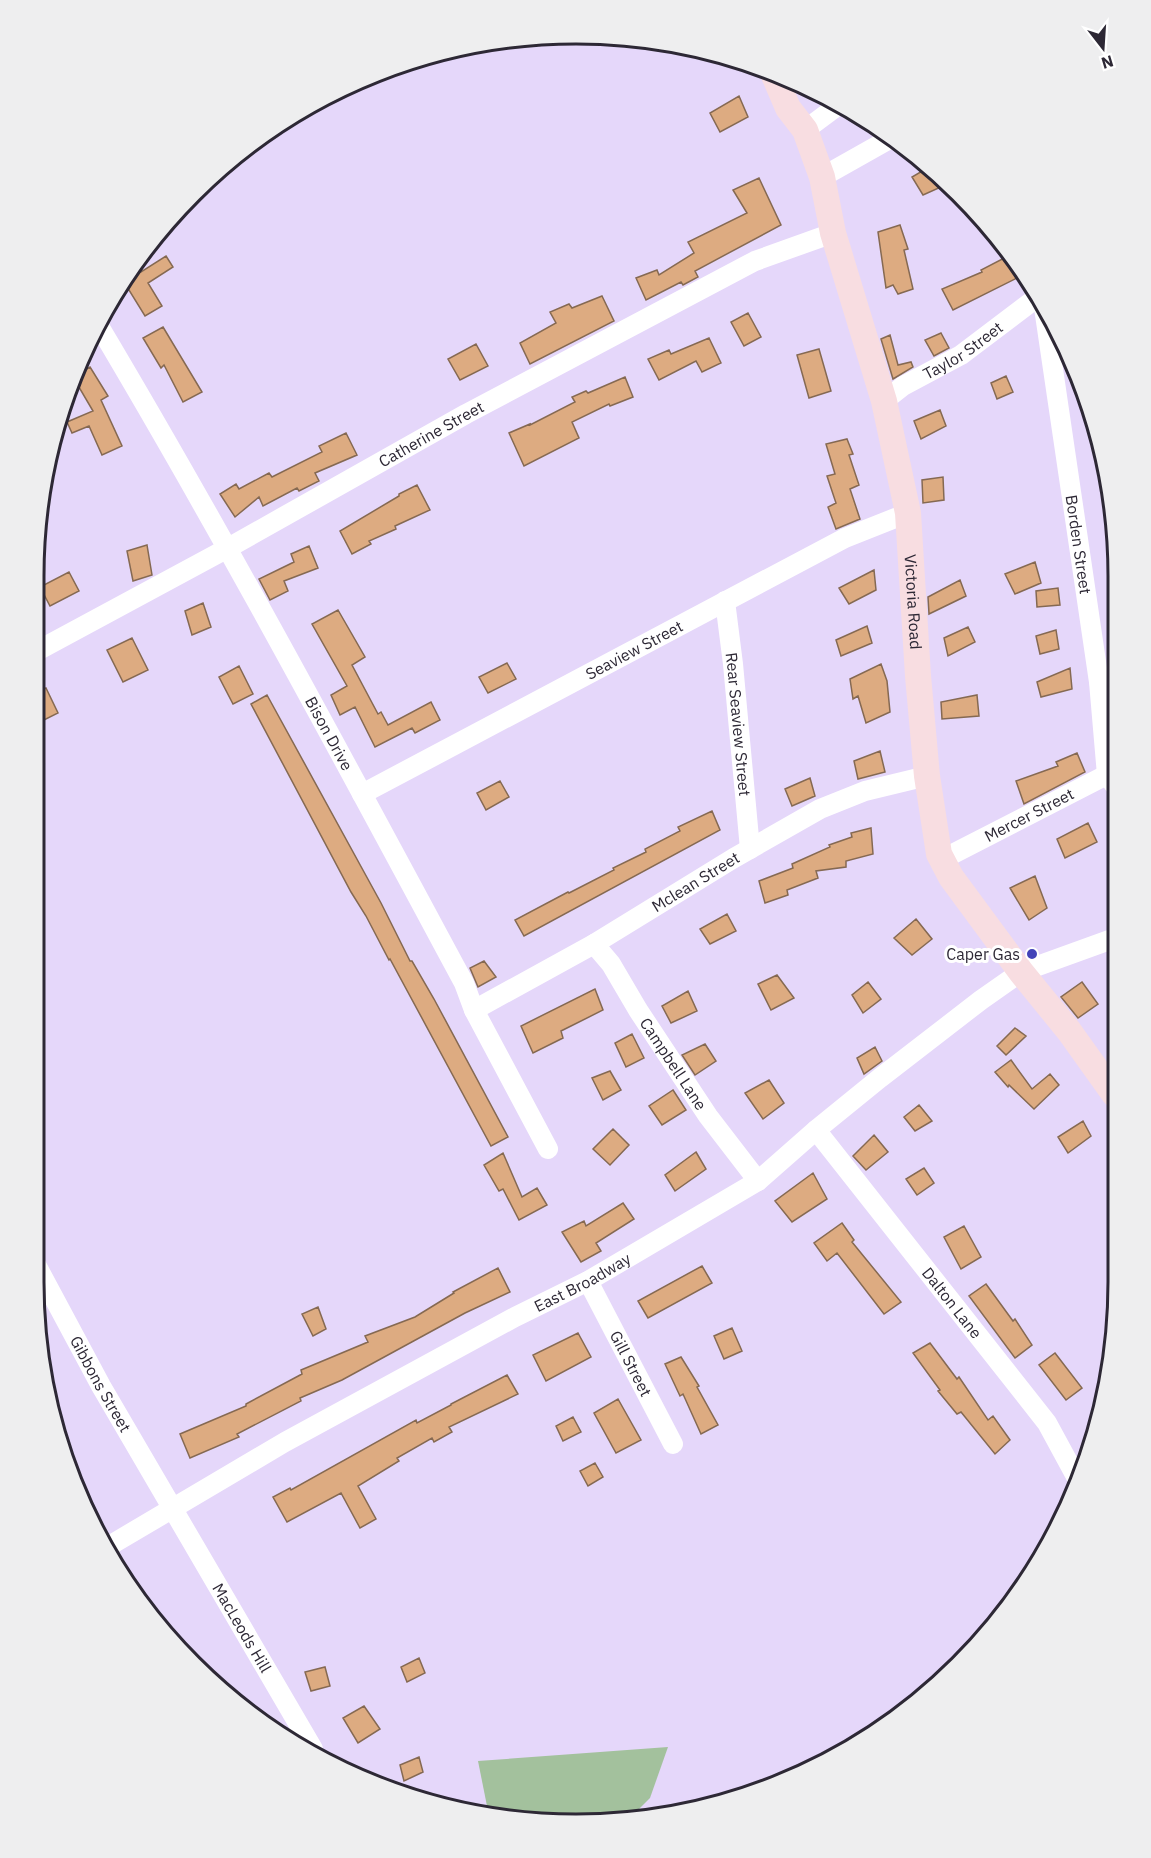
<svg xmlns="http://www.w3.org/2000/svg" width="1151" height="1858" viewBox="0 0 1151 1858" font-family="'IBM Plex Sans',sans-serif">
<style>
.green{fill:#a3c19d}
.building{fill:#ddab81;stroke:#856952;stroke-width:1.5}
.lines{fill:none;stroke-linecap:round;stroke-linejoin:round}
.minor{stroke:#fff;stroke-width:20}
.major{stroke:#f8dde1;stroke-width:26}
.poi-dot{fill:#4243b8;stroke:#fff;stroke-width:2}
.labels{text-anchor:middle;stroke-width:6;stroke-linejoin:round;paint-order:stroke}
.street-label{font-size:16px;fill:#2d2835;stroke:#fff}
.poi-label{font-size:16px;fill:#2d2835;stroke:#fff;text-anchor:end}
.rim{fill:none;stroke:#2d2835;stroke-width:3}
</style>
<rect width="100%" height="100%" fill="#e5d7fa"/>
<path class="green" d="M668,1747L650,1798L633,1815L575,1825L488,1811L478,1761Z"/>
<path class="building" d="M739,96L748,117L720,132L710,113Z
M929,167L941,187L923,195L912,177Z
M759,178L781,225L695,271L698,277L683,285L681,282L646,300L636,278L657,270L659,275L694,253L688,242L747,213L733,190Z
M900,225L908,249L904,250L913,289L898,294L893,285L886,288L878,232Z
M1010,255L1021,276L953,310L942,289L982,272L981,270Z
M166,256L173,267L148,283L162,306L145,316L124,282L135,262L141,272Z
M602,296L614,321L530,364L520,343L556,323L550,312L569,304L572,308Z
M748,313L761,337L744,346L731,322Z
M163,327L202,392L183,402L164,365L161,368L143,338Z
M941,333L949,348L934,356L925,340Z
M890,335L898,365L911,362L913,367L893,379L881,339Z
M709,338L721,363L702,372L696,361L659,380L648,359L669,350L671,354Z
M476,344L488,366L460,380L448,359Z
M819,349L831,391L809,398L797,355Z
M90,367L108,396L101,400L122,446L102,455L89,426L72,433L67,422L93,411L73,377Z
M1006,376L1013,392L997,399L991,383Z
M625,377L633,397L610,406L609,404L572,422L579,438L524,466L509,433L530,424V425L575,402L572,397L586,391L588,393Z
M940,410L946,426L921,439L914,421Z
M346,433L357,455L315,473L319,481L299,491L297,488L263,506L259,497L235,517L220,494L236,484L239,489L269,473L272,477L322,452L319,446Z
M847,439L853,454L849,455L859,485L850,489L860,519L836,529L828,507L836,503L827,476L835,474L826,444Z
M943,477L944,500L923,503L922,480Z
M417,485L430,510L395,526L396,529L369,541L371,544L352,554L340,531L399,496V494Z
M147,545L152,575L133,581L127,551Z
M309,546L318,568L284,581L288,591L270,600L259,579L294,562L291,554Z
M1035,562L1041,583L1015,594L1005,574Z
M874,570L876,590L849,604L839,588Z
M69,572L79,591L50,606L40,587Z
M960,580L966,596L929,614L928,597Z
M1058,588L1060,605L1037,607L1036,591Z
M203,603L211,627L192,635L185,611Z
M338,610L365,657L352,665L378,714L381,712L388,725L431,702L440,720L415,733L412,728L375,747L355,707L340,715L331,695L347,686L312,624Z
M867,626L872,643L841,656L836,640Z
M968,627L975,642L948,656L944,638Z
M1056,630L1059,649L1040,654L1036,636Z
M132,638L148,670L123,682L107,650Z
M507,663L516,679L488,693L479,677Z
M881,664L887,681L890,712L866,723L858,696L853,699L850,679Z
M239,666L253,694L233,704L219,677Z
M1070,668L1072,689L1041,697L1037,682Z
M46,688L58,713L36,724V692Z
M267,695L381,903L410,961H412L434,999L508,1137L491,1146L390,959L389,960L366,916L351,892L251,704Z
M977,695L979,716L942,719L941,702Z
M880,751L885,772L858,779L854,761Z
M1077,753L1085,772L1024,804L1016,781L1058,766L1056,762Z
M810,778L815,796L792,806L785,789Z
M500,781L509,797L486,810L477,793Z
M712,811L720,830L524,936L515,920L568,892L569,893L614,870L613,868L646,852L645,849L680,831L678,827Z
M1088,823L1097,842L1065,858L1057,839Z
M871,828L873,854L846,861V867L816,871L818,878L787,890L788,895L765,903L759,881L793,868L792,864L830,847L829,845L852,837L851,833Z
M1035,876L1047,908L1029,920L1010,888Z
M727,914L736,931L710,944L700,929Z
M916,919L932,939L912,955L894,938Z
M484,961L496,977L478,987L470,968Z
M777,975L794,998L771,1010L758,984Z
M868,982L881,999L863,1013L852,995Z
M1082,982L1098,1004L1078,1018L1061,997Z
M595,989L603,1010L561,1031L563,1038L533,1053L521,1026Z
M688,991L697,1011L671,1023L662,1006Z
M1015,1028L1026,1036L1006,1055L997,1046Z
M632,1034L644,1058L626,1067L615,1043Z
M705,1044L716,1061L695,1075L682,1055Z
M875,1047L882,1061L864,1074L857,1058Z
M1011,1060L1032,1089L1050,1074L1059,1085L1034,1109L1009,1085L1008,1087L995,1072Z
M610,1071L621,1090L603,1100L592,1078Z
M769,1080L784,1103L763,1119L745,1093Z
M673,1090L686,1110L662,1125L649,1106Z
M919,1105L932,1121L915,1131L904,1117Z
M1083,1121L1091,1136L1068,1153L1058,1137Z
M613,1129L629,1145L610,1165L593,1149Z
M874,1135L888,1152L866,1170L853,1156Z
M696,1152L706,1169L675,1191L665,1175Z
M503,1153L522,1197L537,1188L547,1205L519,1220L503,1189L499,1191L484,1165Z
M924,1168L934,1183L917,1195L906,1179Z
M813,1173L827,1199L792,1222L775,1201Z
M623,1203L634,1219L596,1243L601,1251L581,1262L562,1232L584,1221L586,1226Z
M842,1223L854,1240L852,1242L901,1302L884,1314L837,1253L827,1261L814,1243Z
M964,1226L981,1257L961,1269L944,1237Z
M702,1266L712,1283L648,1318L638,1301Z
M498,1268L510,1292L465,1313L342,1380L300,1398L301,1401L237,1434L239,1437L190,1458L180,1434L246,1406V1404L302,1374L301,1370L368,1342L365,1336L415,1317L454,1293L453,1292Z
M986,1284L1013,1321L1015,1319L1032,1345L1015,1358L969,1296Z
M318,1307L326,1329L313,1336L302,1314Z
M732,1328L742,1351L724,1359L714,1336Z
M578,1333L591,1357L546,1381L533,1355Z
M930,1343L957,1379L959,1377L988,1420L993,1416L1010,1440L995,1454L961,1412L957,1414L938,1391L940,1390L913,1353Z
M1055,1353L1082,1388L1066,1400L1039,1365Z
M681,1357L699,1386L697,1387L718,1425L701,1434L683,1394L680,1396L665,1364Z
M507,1375L518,1394L449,1427L452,1432L434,1442L432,1438L397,1458L399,1461L358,1486L376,1519L360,1528L341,1493L287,1522L273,1497L290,1488L291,1490L416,1420L417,1423L451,1405V1404Z
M618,1399L641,1440L616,1453L594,1413Z
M573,1417L581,1432L563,1441L556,1426Z
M595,1463L603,1477L588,1486L580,1471Z
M419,1658L425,1673L407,1682L401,1667Z
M325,1667L330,1686L311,1691L305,1672Z
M364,1706L380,1729L358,1743L343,1718Z
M419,1757L423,1772L404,1781L400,1765Z"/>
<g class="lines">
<g class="minor">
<path d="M805,130L840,104"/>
<path d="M822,177L893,137"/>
<path id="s1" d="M1043,301L1099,682L1107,775L1116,787"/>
<path id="s2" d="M99,326C227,541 345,762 464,983L474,1010L548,1149"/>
<path id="s3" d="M884,401L903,386L961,355L1039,296"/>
<path id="s4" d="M725,601L733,664L750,849"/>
<path id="s5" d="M37,651L228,548L466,414L755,261L833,233"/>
<path d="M1099,682L1116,674"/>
<path id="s6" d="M362,794L845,538L908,513"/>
<path id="s7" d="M941,860L1116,770"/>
<path id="s8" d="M594,944L611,964L638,1010L708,1116L758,1181"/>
<path id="s9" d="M474,1010L594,944L734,858L820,809L865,791L927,776"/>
<path id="s10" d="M816,1130L1047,1423L1079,1482"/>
<path id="s11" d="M33,1259L101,1386L313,1749"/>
<path id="s12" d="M588,1281L673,1444"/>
<path id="s13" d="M109,1546L285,1442L515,1317L588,1281L758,1181L816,1130L880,1078L981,1000L1021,972L1115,938"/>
</g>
<path class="major" id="s14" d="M773,73L788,108L805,130L822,177L833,233L884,401L908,513L918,676L927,776L939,854L951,877L1021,972L1069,1031L1114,1094"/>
</g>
<circle class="poi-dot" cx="1032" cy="954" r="6"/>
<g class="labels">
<g class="street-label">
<text dy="6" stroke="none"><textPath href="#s3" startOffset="94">Taylor Street</textPath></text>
<text dy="6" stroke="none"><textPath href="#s5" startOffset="450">Catherine Street</textPath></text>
<text dy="6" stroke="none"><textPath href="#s1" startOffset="246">Borden Street</textPath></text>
<text dy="6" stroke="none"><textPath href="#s14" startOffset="552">Victoria Road</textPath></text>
<text dy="6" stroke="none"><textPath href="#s6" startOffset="308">Seaview Street</textPath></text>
<text dy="6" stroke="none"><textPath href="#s4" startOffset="124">Rear Seaview Street</textPath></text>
<text dy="6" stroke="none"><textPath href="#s2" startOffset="468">Bison Drive</textPath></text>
<text dy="6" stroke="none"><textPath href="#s7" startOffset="99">Mercer Street</textPath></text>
<text dy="6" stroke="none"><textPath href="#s9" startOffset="256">Mclean Street</textPath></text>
<text dy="6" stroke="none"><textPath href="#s8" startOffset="144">Campbell Lane</textPath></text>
<text dy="6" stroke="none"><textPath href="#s13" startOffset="542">East Broadway</textPath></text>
<text dy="6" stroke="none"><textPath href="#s10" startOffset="220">Dalton Lane</textPath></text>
<text dy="6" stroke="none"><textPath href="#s12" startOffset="93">Gill Street</textPath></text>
<text dy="6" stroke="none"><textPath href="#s11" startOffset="142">Gibbons Street</textPath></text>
<text dy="6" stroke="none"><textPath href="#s11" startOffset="424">MacLeods Hill</textPath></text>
</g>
<g class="poi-label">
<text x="1020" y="960">Caper Gas</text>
</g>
</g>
<path d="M0 0H1151V1858H0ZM576 44H576A532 532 0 0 1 1108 576V1282A532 532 0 0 1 576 1814H576A532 532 0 0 1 44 1282V576A532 532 0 0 1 576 44Z" fill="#eeeeef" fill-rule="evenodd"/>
<path class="rim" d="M576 44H576A532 532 0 0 1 1108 576V1282A532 532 0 0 1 576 1814H576A532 532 0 0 1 44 1282V576A532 532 0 0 1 576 44Z"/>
<g transform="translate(1103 48) rotate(163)" stroke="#ffffff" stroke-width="4.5" paint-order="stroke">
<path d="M0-4.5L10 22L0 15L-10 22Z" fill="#2d2835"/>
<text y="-9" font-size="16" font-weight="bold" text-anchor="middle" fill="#2d2835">N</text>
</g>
</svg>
